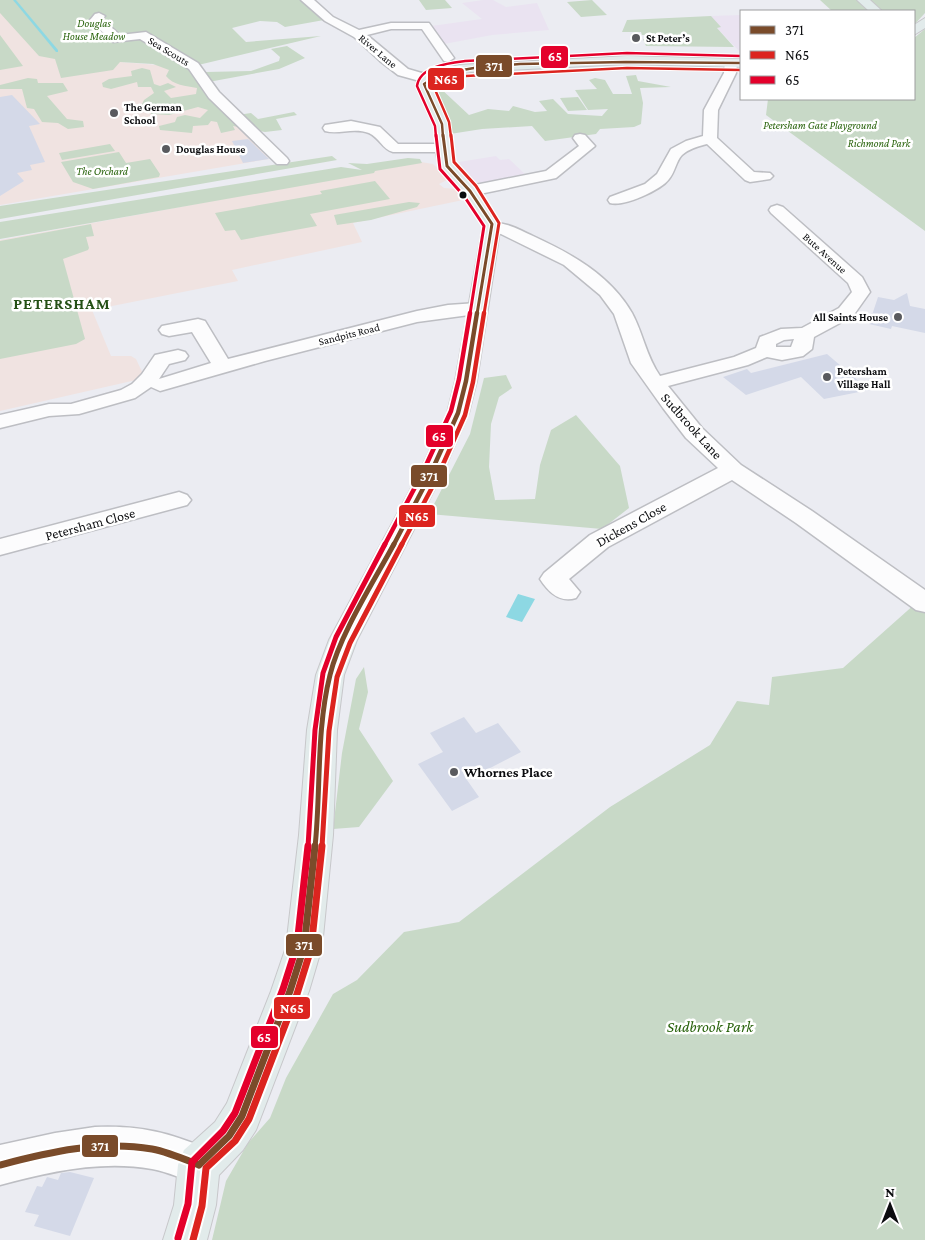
<svg xmlns="http://www.w3.org/2000/svg" width="925" height="1240" viewBox="0 0 925 1240" font-family="'Crimson Pro',serif">
<style>
.commercial{fill:#eae3f1}
.education{fill:#f0e3e1}
.green{fill:#c8d9c7}
.water{fill:#8dd8e3}
.lines{fill:none;stroke-linecap:round;stroke-linejoin:round}
.stream{fill:#8dd8e3;fill-rule:evenodd}
.building{fill:#d4d9e8}
.minor-casing{stroke:#bdbec3;stroke-width:3}
.major-casing{stroke:#c7c7ca;stroke-width:2}
.minor{fill:#fcfcfd;fill-rule:evenodd}
.major{fill:#e2ebeb;fill-rule:evenodd}
.bus-1-far4-casing{stroke:#fff;stroke-width:4.5}
.bus-1-far3-casing{stroke:#fff;stroke-width:5.5}
.bus-1-far2-casing{stroke:#fff;stroke-width:8}
.bus-1-far1-casing{stroke:#fff;stroke-width:9}
.bus-1-casing{stroke:#fff;stroke-width:11}
.bus-2-far4-casing{stroke:#fff;stroke-width:4.5}
.bus-2-far3-casing{stroke:#fff;stroke-width:5.5}
.bus-2-far2-casing{stroke:#fff;stroke-width:8}
.bus-2-far1-casing{stroke:#fff;stroke-width:9}
.bus-2-casing{stroke:#fff;stroke-width:11}
.bus-3-far4-casing{stroke:#fff;stroke-width:4.5}
.bus-3-far3-casing{stroke:#fff;stroke-width:5.5}
.bus-3-far2-casing{stroke:#fff;stroke-width:8}
.bus-3-far1-casing{stroke:#fff;stroke-width:9}
.bus-3-casing{stroke:#fff;stroke-width:11}
.bus-1-far4{stroke:#7a4b2a;stroke-width:2.5}
.bus-1-far3{stroke:#7a4b2a;stroke-width:3}
.bus-1-far2{stroke:#7a4b2a;stroke-width:4.5}
.bus-1-far1{stroke:#7a4b2a;stroke-width:5}
.bus-1{stroke:#7a4b2a;stroke-width:7}
.bus-2-far4{stroke:#dc241f;stroke-width:2.5}
.bus-2-far3{stroke:#dc241f;stroke-width:3}
.bus-2-far2{stroke:#dc241f;stroke-width:4.5}
.bus-2-far1{stroke:#dc241f;stroke-width:5}
.bus-2{stroke:#dc241f;stroke-width:7}
.bus-3-far4{stroke:#e4002b;stroke-width:2.5}
.bus-3-far3{stroke:#e4002b;stroke-width:3}
.bus-3-far2{stroke:#e4002b;stroke-width:4.5}
.bus-3-far1{stroke:#e4002b;stroke-width:5}
.bus-3{stroke:#e4002b;stroke-width:7}
.poi-dot{fill:#595a5e;stroke:#fff;stroke-width:2}
.bus-dot{fill:#0b0c0f;stroke:#fff;stroke-width:2}
.labels{text-anchor:middle;stroke-width:5;stroke-linejoin:round;paint-order:stroke}
.far-park-label{font-size:11px;font-style:italic;fill:#29630c;stroke:#fff}
.far-poi-label{font-size:11px;font-weight:bold;fill:#0b0c0f;stroke:#fff;text-anchor:start}
.far-street-label{font-size:11px;fill:#0b0c0f;stroke:#fff}
.street-label{font-size:14px;fill:#0b0c0f;stroke:#fff}
.poi-label{font-size:14px;font-weight:bold;fill:#0b0c0f;stroke:#fff;text-anchor:start}
.far-district-label{font-size:16px;font-weight:bold;letter-spacing:1px;fill:#245016;stroke:#fff}
.near-park-label{font-size:16px;font-style:italic;fill:#29630c;stroke:#fff}
.line-badge{stroke:#fff;stroke-width:2}
.badge-label{font-size:14px;text-anchor:middle;font-weight:bold;fill:#fff}
</style>
<rect width="100%" height="100%" fill="#ebecf2"/>
<path class="commercial" d="M483,0H493L506,7L537,3L549,30L492,35L444,44L431,26L482,19L462,3Z
M741,15V53L717,28L720,27L711,16Z
M496,156L500,160L509,159L527,176L473,186L457,170L453,163Z"/>
<path class="education" d="M0,6L48,56L193,68L269,159L0,205Z
M415,161L433,164L449,179L439,184L444,188L456,189L463,196V200L353,223L362,242L232,270L238,281L92,310L111,356H131L136,359L145,378L0,411V240L311,183Z"/>
<path class="green" d="M0,0H300L306,3L324,20L285,27L277,22L260,21L232,28L246,42L321,36L194,66V68H202L206,72L251,71L279,61L280,57L271,49L287,46L305,58L279,69L203,83L231,116L251,113L258,119L294,112L297,115L276,119L282,130L265,132L233,126L235,130L221,133L217,122L211,121L208,125L193,126L192,133L160,130L159,126L175,122L177,117L185,115L200,118L208,110L198,107L169,115L151,114L149,109L141,106L144,100L154,93L151,87H138L137,82L111,89L103,87L102,83L109,79L132,76L131,71L142,68L150,70L154,84L160,86L168,83L176,87L164,91L171,98L196,94L197,88C186,86 173,85 166,76L169,70L153,64L120,62L113,70L61,78L55,59L39,56L0,13Z
M419,0H445L452,8L426,10Z
M592,0L607,15L581,17L567,2Z
M820,0H925V13L914,25V11H832Z
M711,16L721,27L717,28L734,47L646,46L643,39H652L650,35H642L641,32H622L627,20Z
M925,29V231L766,115L768,99H914V38Z
M0,35L23,66L0,70Z
M636,75L638,81L671,87L640,88L643,103L641,124L634,127L600,129L596,134L545,141L532,126L482,129L450,134L430,85L431,82L437,80L439,87L469,115L488,109L509,111L513,106L535,112L547,111L539,101L553,99L568,114L602,116L608,109L588,110L575,90L597,89L589,80L595,78L605,80L613,94H632L626,76Z
M28,78L37,79L38,83H63L68,91L47,96L67,119L83,121L84,127L68,129L58,123L42,122L34,109L27,108L22,89H0V85Z
M578,97L587,110L568,111L560,98Z
M110,144L115,151L62,160L59,153Z
M119,152L126,163L150,159L160,174L159,177L93,189L73,182L61,162Z
M332,156L337,160L0,219V206Z
M408,158L420,159L422,163L375,171L374,173L0,239V222L341,167L362,170L348,163L367,164Z
M375,181L390,199L310,214L317,226L241,240L235,230L225,231L215,213L322,194L320,191Z
M409,202L420,203L417,207L371,220L337,225L334,215Z
M91,224L94,236L86,237L89,248L88,250L63,259L85,339L76,344L0,359V241Z
M506,375L512,388L499,397L491,424L489,467L495,500L535,499L540,465L551,430L576,415L620,466L629,508L602,529L429,514L470,434L484,378Z
M925,595V1240H212L226,1181L248,1143L270,1118L286,1078L333,994L357,980L404,932L459,922L610,807L710,745L737,701L769,705L772,677L843,668Z
M364,667L368,692L359,729L393,781L359,827L333,829L342,753L356,679Z"/>
<path class="water" d="M518,594L535,599L522,622L506,617Z"/>
<g class="lines">
<path class="stream" d="M13,0H16L58,50V52H56Z"/>
</g>
<path class="building" d="M12,95L40,124L29,126L45,162L30,165L32,170L17,173L24,181L0,196V97Z
M248,139L269,159L243,163L232,141Z
M907,293L910,306L925,309V333L892,326L891,329L869,324L878,297L894,300Z
M827,354L869,390L824,399L801,377L746,395L723,377L747,369L751,373Z
M464,717L476,733L498,723L521,752L467,780L479,797L452,811L418,764L443,752L430,733Z
M70,1172L94,1178L70,1236L34,1226L39,1215L25,1212L37,1186L42,1187L47,1177L58,1180L61,1173Z"/>
<g class="lines">
<g class="minor-casing">
<path id="minor" d="M301,0H314L333,17L359,30L391,23H429L454,58L448,62L444,61L422,29H391L367,35L408,69L432,76L433,79L427,83L398,75L380,61L354,37L325,21Z
M99,13L105,16L102,19L120,35L146,32L198,63L219,92L287,158L289,161L287,164H277L209,98L189,69L140,39L113,42L90,20L95,14Z
M731,59L737,63L736,73L718,110L717,138L754,172L770,173L773,176L770,179L750,182L745,180L707,144C699,146 688,149 682,155C676,161 675,172 669,179C661,190 624,207 610,203L608,200L610,197L645,184L657,174L671,149L686,141L703,136L704,110L724,73L725,63Z
M351,121L380,127L398,144H443L448,145L450,148L448,151L443,152H393C383,150 379,137 369,133C353,127 339,135 325,131L323,128L325,125Z
M580,134L585,135L595,146L556,178L470,196L464,194L462,191L464,188L470,186L546,171L579,146L573,138L575,135Z
M777,205L783,207L862,277L870,292L853,316L814,337L812,349L803,356L782,360L767,357L748,365L668,386L702,428L741,465L812,511L925,590V612L916,610L796,523L732,480L608,547L569,579L580,592L576,598C560,603 549,593 540,579L544,573L590,535L718,468L686,438L663,408L631,363L614,314L600,295L564,265L501,234L486,232L484,228L486,224C503,220 518,229 533,236C572,254 610,275 632,313C643,333 646,356 660,376L734,357L756,348L760,337L781,329L802,328L839,308L852,292L848,283L771,213L769,210L771,207ZM794,339L791,347H776V344L784,340Z
M477,303L484,305L486,309L484,313L417,322L265,361L160,391L151,387L135,398L79,414L49,416L0,428V415L49,404H71L121,390L132,384L142,374L155,355L178,350L185,352L188,356L185,360L169,364L159,379L211,363L192,332L169,336L162,334L159,330L162,326L198,319L205,321L228,359L417,311L448,305Z
M179,492L187,495L191,500L187,505L0,555V539Z
M95,1127C142,1125 170,1133 213,1151L219,1165L213,1179L199,1185C184,1179 168,1172 152,1169C101,1160 49,1172 0,1185V1145L55,1133Z"/>
</g>
<g class="major-casing">
<path id="major" d="M857,0H870L882,11H869Z
M925,18V28L914,35V25Z
M627,56L741,59V67L627,64L471,72L443,76L431,84L449,124L455,165L476,188L501,224L477,381L469,413L441,477L357,640L344,675L337,730L333,835L322,947L309,991L256,1130L243,1150L219,1175L216,1205L207,1240H163L174,1205L178,1165L184,1150L215,1122L227,1103L271,991L286,947L299,835L307,730L316,675L329,640L417,477L447,413L455,381L483,224L464,194L439,166L436,154L435,124L417,84L428,73L459,65Z"/>
</g>
<use href="#minor" class="minor"/>
<use href="#major" class="major"/>
<g class="bus-1-far4-casing">
<path id="bus-1-far4" d="M443,137L442,124L424,84L440,74L474,68L520,64L626,62L741,63"/>
</g>
<g class="bus-1-far3-casing">
<path id="bus-1-far3" d="M443,135L447,166L470,191L492,224L477,314"/>
</g>
<g class="bus-1-far2-casing">
<path id="bus-1-far2" d="M393,546L429,477L458,413L466,381L477,313"/>
</g>
<g class="bus-1-far1-casing">
<path id="bus-1-far1" d="M315,847C321,791 316,731 330,675C340,634 373,583 394,544"/>
</g>
<g class="bus-1-casing">
<path id="bus-1" d="M0,1165C49,1152 101,1140 152,1149C168,1152 184,1159 199,1165
M199,1165L229,1136L242,1116L290,991L304,947L315,846"/>
</g>
<g class="bus-2-far4-casing">
<path id="bus-2-far4" d="M451,137L449,122L433,85L447,79L466,76L627,68L741,70"/>
</g>
<g class="bus-2-far3-casing">
<path id="bus-2-far3" d="M451,135L454,162L476,186L499,223L484,314"/>
</g>
<g class="bus-2-far2-casing">
<path id="bus-2-far2" d="M401,546L436,480L465,415L473,382L484,313"/>
</g>
<g class="bus-2-far1-casing">
<path id="bus-2-far1" d="M322,847L329,731L337,677L350,643L402,544"/>
</g>
<g class="bus-2-casing">
<path id="bus-2" d="M193,1240L202,1206L206,1168L235,1141L249,1119L297,994L311,949L322,846"/>
</g>
<g class="bus-3-far4-casing">
<path id="bus-3-far4" d="M436,137L435,126L417,86C420,66 449,63 465,61L627,53L741,56"/>
</g>
<g class="bus-3-far3-casing">
<path id="bus-3-far3" d="M436,135L440,169L464,196L484,226L470,314"/>
</g>
<g class="bus-3-far2-casing">
<path id="bus-3-far2" d="M384,546L422,474L451,411L459,379L470,313"/>
</g>
<g class="bus-3-far1-casing">
<path id="bus-3-far1" d="M308,847L315,730L323,673L336,637L385,544"/>
</g>
<g class="bus-3-casing">
<path id="bus-3" d="M178,1238L188,1204L192,1162L223,1131L235,1113L283,989L297,945L308,846"/>
</g>
<use href="#bus-1-far4" class="bus-1-far4"/>
<use href="#bus-1-far3" class="bus-1-far3"/>
<use href="#bus-1-far2" class="bus-1-far2"/>
<use href="#bus-1-far1" class="bus-1-far1"/>
<use href="#bus-1" class="bus-1"/>
<use href="#bus-2-far4" class="bus-2-far4"/>
<use href="#bus-2-far3" class="bus-2-far3"/>
<use href="#bus-2-far2" class="bus-2-far2"/>
<use href="#bus-2-far1" class="bus-2-far1"/>
<use href="#bus-2" class="bus-2"/>
<use href="#bus-3-far4" class="bus-3-far4"/>
<use href="#bus-3-far3" class="bus-3-far3"/>
<use href="#bus-3-far2" class="bus-3-far2"/>
<use href="#bus-3-far1" class="bus-3-far1"/>
<use href="#bus-3" class="bus-3"/>
</g>
<g class="poi-dot">
<circle cx="636" cy="38" r="5"/>
<circle cx="114" cy="113" r="5"/>
<circle cx="166" cy="149" r="5"/>
<circle cx="898" cy="317" r="5"/>
<circle cx="827" cy="377" r="5"/>
<circle cx="454" cy="772" r="5"/>
</g>
<circle class="bus-dot" cx="463" cy="195" r="4.5"/>
<g class="labels">
<g class="far-park-label">
<text x="94" y="27">Douglas<tspan x="94" dy="13">House Meadow</tspan></text>
<text x="820" y="129">Petersham Gate Playground</text>
<text x="879" y="147">Richmond Park</text>
<text x="102" y="175">The Orchard</text>
</g>
<g class="far-poi-label">
<text x="646" y="42">St Peter’s</text>
<text x="124" y="111">The German<tspan x="124" dy="13">School</tspan></text>
<text x="176" y="153">Douglas House</text>
<text x="888" y="321" text-anchor="end">All Saints House</text>
<text x="837" y="375">Petersham<tspan x="837" dy="13">Village Hall</tspan></text>
</g>
<g class="far-street-label">
<text transform="translate(169 51) rotate(31)" y="4">Sea Scouts</text>
<text transform="translate(378 51) rotate(40)" y="4">River Lane</text>
<text transform="translate(825 253) rotate(42)" y="4">Bute Avenue</text>
<text transform="translate(349 334) rotate(-14)" y="4">Sandpits Road</text>
</g>
<g class="street-label">
<text transform="translate(692 426) rotate(48)" y="5">Sudbrook Lane</text>
<text transform="translate(90 524) rotate(-15)" y="5">Petersham Close</text>
<text transform="translate(631 524) rotate(-29)" y="5">Dickens Close</text>
</g>
<g class="poi-label">
<text x="464" y="777">Whornes Place</text>
</g>
<g class="far-district-label">
<text x="62" y="309">PETERSHAM</text>
</g>
<g class="near-park-label">
<text x="710" y="1032">Sudbrook Park</text>
</g>
</g>
<g class="line-badge">
<rect x="540" y="45" width="29" height="24" rx="5" fill="#e4002b"/>
<rect x="475" y="54" width="38" height="24" rx="5" fill="#7a4b2a"/>
<rect x="427" y="67" width="38" height="24" rx="5" fill="#dc241f"/>
<rect x="425" y="424" width="29" height="24" rx="5" fill="#e4002b"/>
<rect x="410" y="464" width="38" height="24" rx="5" fill="#7a4b2a"/>
<rect x="398" y="504" width="38" height="24" rx="5" fill="#dc241f"/>
<rect x="285" y="933" width="38" height="24" rx="5" fill="#7a4b2a"/>
<rect x="273" y="996" width="38" height="24" rx="5" fill="#dc241f"/>
<rect x="250" y="1025" width="29" height="24" rx="5" fill="#e4002b"/>
<rect x="81" y="1134" width="38" height="24" rx="5" fill="#7a4b2a"/>
</g>
<g class="badge-label">
<text x="555" y="61">65</text>
<text x="494" y="71">371</text>
<text x="446" y="84">N65</text>
<text x="439" y="441">65</text>
<text x="429" y="481">371</text>
<text x="417" y="521">N65</text>
<text x="304" y="950">371</text>
<text x="292" y="1013">N65</text>
<text x="264" y="1042">65</text>
<text x="100" y="1151">371</text>
</g>
<rect x="740" y="10" width="175" height="90" fill="#ffffff" stroke="#9d9e9f"/>
<rect x="750" y="26" width="25" height="8" fill="#7a4b2a" stroke="#9d9e9f"/>
<text x="785" y="35" font-size="15" fill="#0b0c0f">371</text>
<rect x="750" y="51" width="25" height="8" fill="#dc241f" stroke="#9d9e9f"/>
<text x="785" y="60" font-size="15" fill="#0b0c0f">N65</text>
<rect x="750" y="76" width="25" height="8" fill="#e4002b" stroke="#9d9e9f"/>
<text x="785" y="85" font-size="15" fill="#0b0c0f">65</text>
<g transform="translate(890 1205)" stroke="#ffffff" stroke-width="4" paint-order="stroke">
<path d="M0-4L9 19L0 12L-9 19Z" fill="#0b0c0f"/>
<text y="-8" font-size="14" font-weight="bold" text-anchor="middle" fill="#0b0c0f">N</text>
</g>
</svg>
